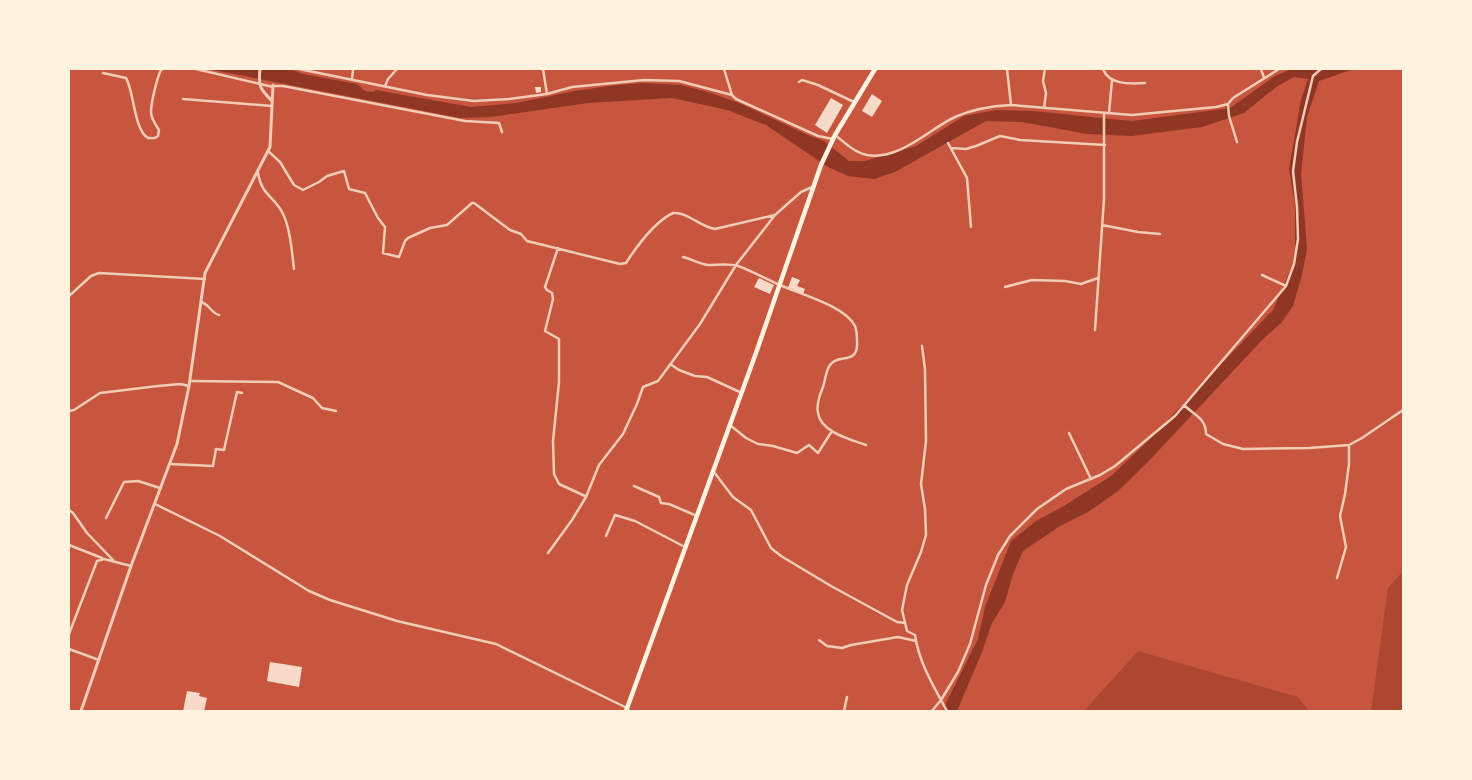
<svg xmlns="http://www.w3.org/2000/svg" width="1472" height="780" viewBox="0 0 1472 780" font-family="Roboto,sans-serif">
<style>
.green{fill:#ae4732}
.water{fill:#8f3625}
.building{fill:#f7dbc8}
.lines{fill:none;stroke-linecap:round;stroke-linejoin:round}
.minor{stroke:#f1ccb7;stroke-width:2.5}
.tertiary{stroke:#f1ccb7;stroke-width:3}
.primary{stroke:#fff3e0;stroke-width:4.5}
</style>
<rect width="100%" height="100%" fill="#c8553d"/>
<path class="green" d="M1403,571V711H1371L1388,588Z
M1138,651L1298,697L1309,711H1084Z"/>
<path class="water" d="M208,69H290L303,74L357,84L365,91L373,92L376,90L471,107L516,103L575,91L609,86L642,83L681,85L711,93L739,103L810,136L824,141L849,161H865L916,146L964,116L975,114L996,110L1033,111L1132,121L1230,108L1275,76L1291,69H1354L1319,81L1307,117L1301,174L1307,248L1302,275L1293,306L1282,322L1263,339L1146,464L1118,491L1088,512L1060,526L1023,551L1013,574L1005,602L992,623L982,652L957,711H942L978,639L985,607L1011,541L1036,521L1064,506L1111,476L1147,442L1273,310L1292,266L1295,253V204L1289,169L1301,100L1308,79L1294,77L1276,87L1244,113L1202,127L1132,136L1087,134L1022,122L986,121L895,172L874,179L848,176L828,167L766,125L727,110L672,98L588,103L491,117L460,118Z"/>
<path class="building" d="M535,87H541V92L536,93Z
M872,94L882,101L872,117L862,111Z
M831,98L843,105L827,133L815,125Z
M792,277L800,280L797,286L805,289L803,294L788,288Z
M759,278L774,285L770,294L754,287Z
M270,662L302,667L299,687L267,681Z
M187,691L200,693L199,696L207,698L204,711H183Z"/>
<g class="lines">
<path class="minor" d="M196,69L273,87
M299,69L427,95L474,101L509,99L547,94L572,87L644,80L679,81L732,95
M543,69L547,94
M724,69L732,95L736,99L818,136L833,139
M1007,69L1011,105
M1103,69C1109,85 1130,84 1145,83
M1261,69L1264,78
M103,73L126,78C134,91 134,130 148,138H155L158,136L159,130C156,125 151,119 151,112C151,103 157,78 161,70L163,69
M352,80L353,69
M799,82L802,80L818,85L854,102
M273,86H283L465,121L499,123L502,132
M385,86L388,79L397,69
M183,99L272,106
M1228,104L1229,116L1237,142
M1044,108L1046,93L1043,81L1045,69
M1109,113L1112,80
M835,135C844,142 855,153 867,155C899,161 929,129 955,117C973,109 991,106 1011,105L1132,115L1216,107L1228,104L1233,98L1279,69
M948,143L967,178L971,227
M951,148L966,149L976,146L1000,136L1020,140L1105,145
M268,151L280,162L294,185L303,190L319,182L327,176L344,171L349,189L365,193L378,218L385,227L383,253L399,257L405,241L408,238L430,228L447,225L472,203H474L510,230L521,234L527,241L620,264L626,263C637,246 654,222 673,213C688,212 700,227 715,229L775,215
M258,173C262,196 273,195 282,212C290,226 292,252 294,269
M1102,225L1138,232L1160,234
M558,248L545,287L547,290L552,293L553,299L545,331L559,339V382L553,441L554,474L559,484L585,496
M683,257C691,259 700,264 708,265C717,265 729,263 738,266C752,271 766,279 780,285C800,294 845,306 855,326C857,331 857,336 857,341C859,366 838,353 830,365C826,370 825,381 823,387C820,394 816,404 818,413C821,432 849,439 866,445
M1262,275L1286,286
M1005,287L1032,280L1065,281L1081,284L1098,278
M69,296L91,276L99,273L205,279
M201,302C209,304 211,313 219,315
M1095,330L1104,199V113
M922,346L925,369L926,441L921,484L925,509L926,535L921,552L907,585L902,610L907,631L915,635C919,663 934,687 947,711
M670,364L679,370L695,376L707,377L742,393
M190,381L278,382L313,398L322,408L336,411
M1184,405C1195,416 1206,418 1206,434L1223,444L1243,449L1309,448L1349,445L1362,438L1403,410
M69,411L74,410L100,393L158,386L180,384L189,386
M730,425L746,438L758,444L773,446L797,453L809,445L818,453L832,431
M1069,433L1091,479
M170,464L213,466L216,449L224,450L237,392L242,393
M714,472L733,497L751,510L771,548L781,556L831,586L897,622L905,623
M634,486L659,497L661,503L669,504L697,516
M155,504L220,536L309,591L330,600L397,621L496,644L627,708L629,711
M69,510L73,513L87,533L113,560
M106,518L124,482L138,481L160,488
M606,536L615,515L635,521L685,547
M69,545L102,558
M548,553L572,520L586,497L599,465L623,434L637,404L643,387L658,381L700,324L736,265L775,215L801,192L812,187
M1337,578L1346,547L1340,516L1345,494L1349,464V445
M69,634L97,561L104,559L131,566
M819,640L827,646L842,648L851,645L898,637L916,641
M69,649L99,660
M844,711L847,697
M932,711L941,700L958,672L970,644L986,585L998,555L1010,536L1037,509L1066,489L1100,475L1115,466L1175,416L1286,286L1294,264L1298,239L1297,207L1293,171L1297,142L1313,76L1321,69"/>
<path class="tertiary" d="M260,69C258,86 260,89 272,101
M81,711L131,566L177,444L189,386L205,273L270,147L273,85"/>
<path class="primary" d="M626,711L756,353L821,165L835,135L875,69"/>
</g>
<rect width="1472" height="780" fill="none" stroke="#fff3e0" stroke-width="140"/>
</svg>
